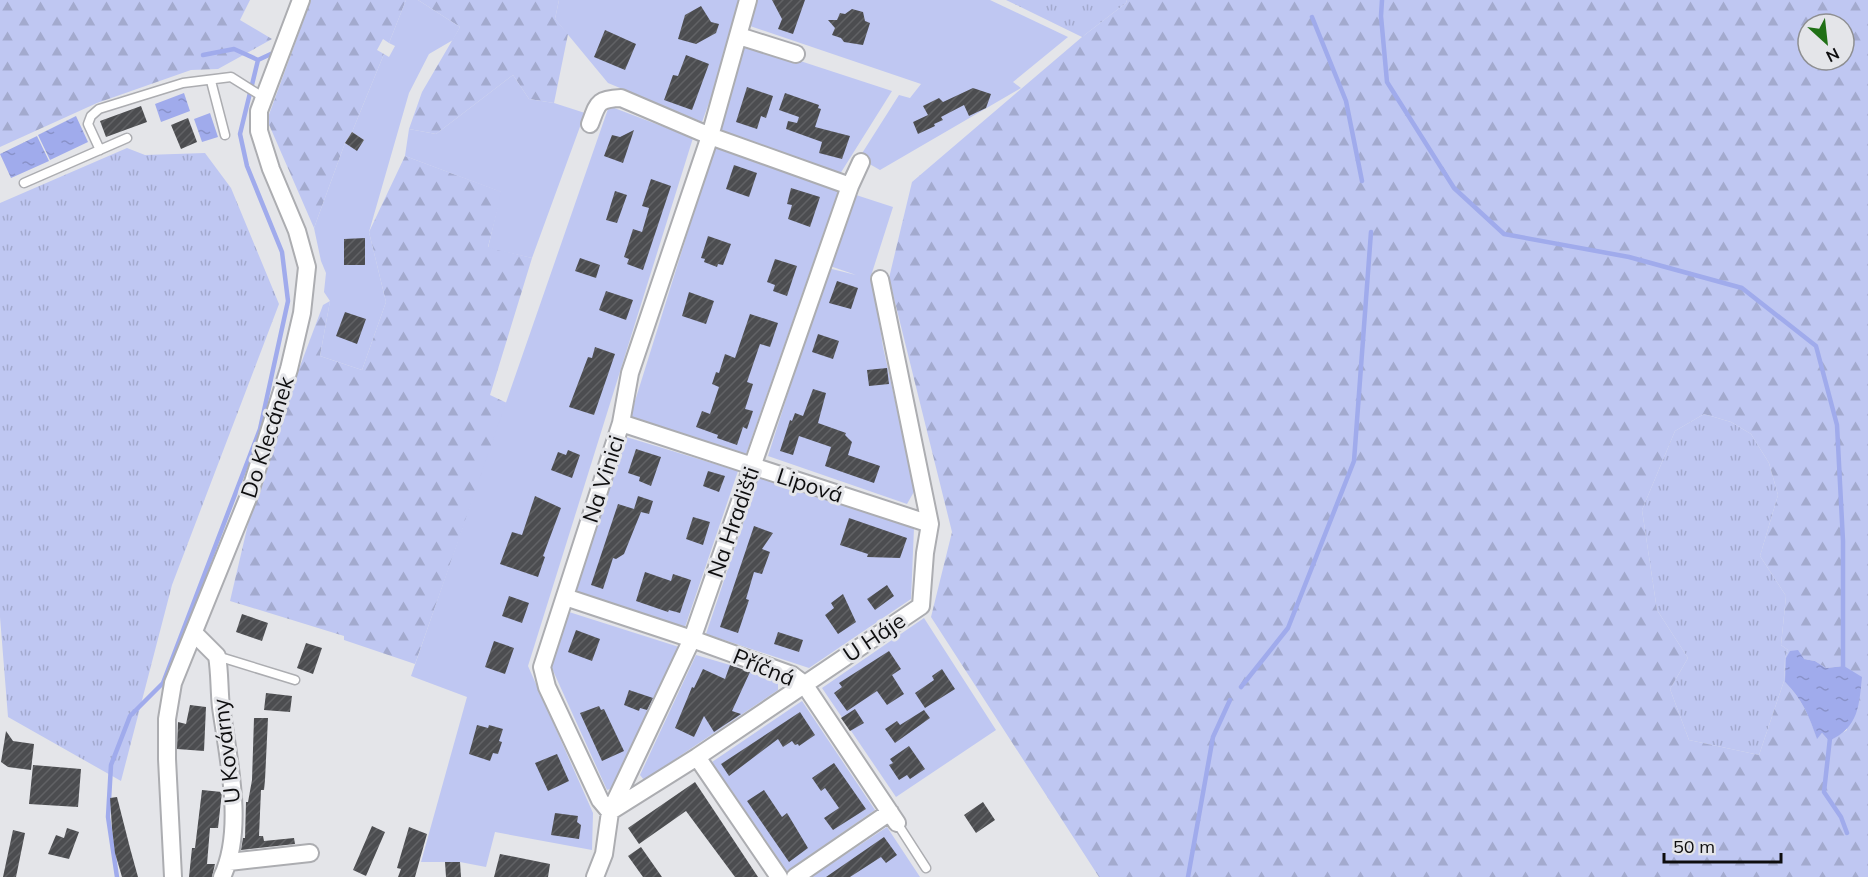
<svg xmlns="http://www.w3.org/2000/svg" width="1868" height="877" viewBox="0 0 1868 877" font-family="Mulish,sans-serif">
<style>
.grass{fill:url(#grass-tufts)}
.forest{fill:url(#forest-firs);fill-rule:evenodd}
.green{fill:#bfc7f2}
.water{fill:url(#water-ripples)}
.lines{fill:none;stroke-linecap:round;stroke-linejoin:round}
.stream{stroke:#a0abec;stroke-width:4.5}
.building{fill:url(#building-hatch)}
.service-casing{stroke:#acadb1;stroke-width:11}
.minor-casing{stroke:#acadb1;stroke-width:20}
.service{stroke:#fff;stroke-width:8}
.minor{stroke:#fff;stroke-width:16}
.labels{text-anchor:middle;stroke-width:6;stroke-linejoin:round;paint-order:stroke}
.street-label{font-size:22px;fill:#0e0e0f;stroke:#e4e5e9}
</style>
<defs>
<pattern id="grass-tufts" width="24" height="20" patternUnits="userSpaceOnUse" patternTransform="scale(1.5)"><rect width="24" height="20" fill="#bfc7f2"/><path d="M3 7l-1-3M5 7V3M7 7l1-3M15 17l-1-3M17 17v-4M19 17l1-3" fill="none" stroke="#a3aace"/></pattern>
<pattern id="forest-firs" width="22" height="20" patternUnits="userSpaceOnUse" patternTransform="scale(1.5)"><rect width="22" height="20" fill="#bfc7f2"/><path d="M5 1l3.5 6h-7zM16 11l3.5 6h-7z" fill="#a3aace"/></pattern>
<pattern id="water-ripples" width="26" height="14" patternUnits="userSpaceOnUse" patternTransform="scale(1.5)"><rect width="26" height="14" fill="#a0abec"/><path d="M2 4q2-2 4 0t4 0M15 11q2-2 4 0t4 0" fill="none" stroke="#8992c9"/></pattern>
<pattern id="building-hatch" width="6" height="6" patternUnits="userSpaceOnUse" patternTransform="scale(1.5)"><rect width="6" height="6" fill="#4c4d50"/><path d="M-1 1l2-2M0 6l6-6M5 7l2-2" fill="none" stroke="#616265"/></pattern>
</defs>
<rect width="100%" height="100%" fill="#e4e5e9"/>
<path class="grass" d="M1006,0H1127L1126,3L1082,37Z
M127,148L145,155L205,153L231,188L279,304L172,585L121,781L8,717L0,617V203Z
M1704,414L1731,422L1751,434L1769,463L1778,495L1760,556L1786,596L1781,645L1788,650L1785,658L1784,681L1759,755L1689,740L1670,689L1688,658L1657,610L1642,510L1675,431Z"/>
<path class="forest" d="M0,0H250L240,20L272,39L218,69L191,70L97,103L0,147Z
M311,0H406L389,43L383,39L377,50L384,54L352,132L345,143L314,228L267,120Z
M418,0H559L555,19L568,34L554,103L529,99L513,75L436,134L409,129L422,92L460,27Z
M1127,0H1868V877H1099L931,617L952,532L889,278L912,182L1082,37L1126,3ZM1808,24H1844V60H1808ZM1704,414L1731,422L1751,434L1769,463L1778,495L1760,556L1786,596L1781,645L1788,650L1785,658L1784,681L1759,755L1689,740L1670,689L1688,658L1657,610L1642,510L1675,431ZM1804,659L1815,661L1826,668L1844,666L1847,730L1829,741L1822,733L1817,738C1809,716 1802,699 1785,682Z
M405,156L502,192L488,247L532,258L490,395L507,403L415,664L344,640V636L230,601L260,473L323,305L330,301L320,356L362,370L386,302L369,232Z"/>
<path class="green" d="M406,0H418L460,27L453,40L429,54L409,93L369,232L386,302L362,370L320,356L330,301L324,292L326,273L321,261L314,228L345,143L357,150L364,140L352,132L384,54L389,57L395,46L389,43Z
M559,0H741L732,40L702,122L608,83L555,19Z
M752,0H990L1068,37L1013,82L1021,88L880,170L859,158L899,95L910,98L921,84L747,25Z
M748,44L892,91L840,174L733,138L722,130L719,121L742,47Z
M513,75L529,99L554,103L585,113L532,258L488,248L501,192L405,156L409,129L436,134Z
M609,106L693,138L528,666L593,813L592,850L495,832L486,867L460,862H421L467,697L411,676Z
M715,145L839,189L746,454L630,417Z
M853,194L893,207L870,279L873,282L883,347L915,490L907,504L768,456L828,268L856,275L830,266Z
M623,436L738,471L685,627L576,592Z
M759,476L914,528L911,599L809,668L706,634Z
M569,612L679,647L613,788L607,790L550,664Z
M924,618L996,730L896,797L822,688Z
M696,655L730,665L778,682V690L644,780L640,775Z
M802,701L875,810L787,871L712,762Z
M887,827L920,877H811Z"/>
<path class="water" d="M184,93L190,111L161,122L155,104Z
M210,113L218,137L202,142L194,119Z
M76,116L88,142L50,160L38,135Z
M37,136L49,161L11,178L0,154Z
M1798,650L1804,659L1815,661L1826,668L1844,666L1862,677C1859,706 1859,727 1829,741L1822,733L1817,739C1809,716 1802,699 1785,682L1786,658L1790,651Z"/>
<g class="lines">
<path class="stream" d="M1382,0L1381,16L1387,82L1454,188L1504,234L1629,257L1742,288L1816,346L1837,425L1843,541V670
M1312,17L1346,101L1362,181
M203,55L234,49L258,60L273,53
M1241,687L1288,628L1354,461L1371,232
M1830,738L1824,792L1841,817L1847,833
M117,877L108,817L111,765L130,716L163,683L260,429L288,301L282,252L247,166L240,134L258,60
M1188,877L1213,737L1230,700"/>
</g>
<path class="building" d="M772,0H805L793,34L778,29L782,19Z
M701,6L711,22L719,24L716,33L696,44L678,39L685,15Z
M852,9L863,12L865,21L870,23L863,45L844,42L841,38L832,35L835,28L828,20H837L840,13L845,14Z
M605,30L636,44L625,70L594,57Z
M686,55L709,64L692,110L664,100L673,75L678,76Z
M747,87L773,96L766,118L761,116L757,129L736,122Z
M973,88L991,94L986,108L969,116L964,105L941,117L943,120L934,124L935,126L918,134L913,122L928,115L923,106L939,98L943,102Z
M785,93L819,105L818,108L821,109L815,127L850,136L842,159L819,153L822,142L786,129L788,121L797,123L799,117L779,110Z
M141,106L147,122L106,137L100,121Z
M188,118L197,142L181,149L171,125Z
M634,130L623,163L604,156L612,135L620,137Z
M352,132L364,140L357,151L345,143Z
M734,165L757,173L749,197L726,189Z
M651,179L671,186L643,270L627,264L629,259L624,257L633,229L642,232L649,208L642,206Z
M791,188L820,197L810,227L788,219L792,205L787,204Z
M615,191L627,195L617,223L606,220Z
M708,236L731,244L723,265L718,264L717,267L704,262L705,259L701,258Z
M365,238V265H344V239Z
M580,258L600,265L596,278L575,271Z
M775,259L797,266L787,296L773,291L775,285L767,282Z
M837,281L858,288L851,309L829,303Z
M606,291L633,300L626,320L599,310Z
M689,292L714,301L706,324L682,316Z
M345,312L366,319L357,344L336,336Z
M750,314L778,323L770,347L760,344L747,382L753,384L745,409L753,411L747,429L743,427L737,445L717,438L718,435L696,427L702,411L710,414L719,387L712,384L716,372L719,373L725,354L735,358Z
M818,334L839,341L833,359L812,352Z
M595,347L615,354L594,415L569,407L588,357L592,358Z
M887,368L889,384L869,386L867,370Z
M813,389L826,393L818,423L846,433L845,435L852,442L848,455L880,466L874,483L825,466L831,447L799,436L793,455L780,451L790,420L792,421L795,413L803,416Z
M636,449L661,457L651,486L639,481L640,477L628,473Z
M568,450L580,455L572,478L551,470L558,452L566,455Z
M708,471L725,476L719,492L703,486Z
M535,496L561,508L543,556L545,557L538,577L500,564L512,532L522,535Z
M638,496L653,501L649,514L641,512L624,554L616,559L613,558L603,589L591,585L618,504L634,509Z
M693,517L710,522L703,545L686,539Z
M849,518L907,538L900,558L867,557L868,554L840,545Z
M754,526L773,533L762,549L770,552L762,574L754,572L746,599L749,600L738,633L720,627Z
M645,572L671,581L673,574L691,580L680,613L669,610L668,612L636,601Z
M887,585L894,596L875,610L867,599Z
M843,594L856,622L838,634L825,615L834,608L831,603Z
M509,596L529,603L522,623L502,616Z
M242,614L268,623L262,641L236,632Z
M576,630L600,639L592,661L568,652Z
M778,632L803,640L799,652L774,644Z
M494,641L514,648L505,674L485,667Z
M306,643L322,648L313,674L297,668Z
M889,651L901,669L892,675L904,694L887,705L877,691L847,711L834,693L842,687L839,683Z
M730,665L750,672L732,711L741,714L714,732L704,716L694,737L675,728L692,687L694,688L703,669L725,679Z
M942,669L955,689L925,708L915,693L934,680L932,676Z
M629,690L653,698L647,710L640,708L639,711L624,705Z
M266,693L292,696L290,712L264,710Z
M190,705L206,707L204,751L177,749L178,722L186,724Z
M599,706L601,710L604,709L624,751L602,761L580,713Z
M855,709L864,723L850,731L841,718Z
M924,710L930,718L895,743L885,729L897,721L900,725Z
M800,712L815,735L799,746L798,744L795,745L792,741L783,747L778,739L729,776L721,764Z
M254,718H268L265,780L264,790H261L259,836H263L264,841L294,838L295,844L241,850L243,838H245L246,802H248L252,780Z
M477,725L488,728L489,725L503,729L499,741L502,742L498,754L493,753L490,761L469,754Z
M6,731L13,741L34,744L31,770L8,767L1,762Z
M909,746L925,769L910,779L907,775L899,780L889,765L893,763L890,759Z
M557,754L569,781L548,791L535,763Z
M834,763L866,809L833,830L824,818L839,808L825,788L821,791L812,778Z
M33,765L81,769L78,807L29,804Z
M695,782L717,815L758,877H735L686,811L639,844L628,828Z
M202,790L222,792L218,828H210L207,864H215L212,877H189L192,848H195Z
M764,790L782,817L787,813L808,848L789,862L747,801Z
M117,797L130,848L138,877H122L115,853L112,828L110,798Z
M983,802L995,820L976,833L964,815Z
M555,813L578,816L577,822L581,825L579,839L551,835Z
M372,826L385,832L366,876L353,870Z
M409,827L427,834L415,877H398L401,869L397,868Z
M67,828L79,832L69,859L48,854L56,835L64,838Z
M13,830L25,833L16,877H3Z
M884,837L897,855L886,863L881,857L850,877H826Z
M641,847L662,877H643L628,856Z
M500,854L550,864L548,877H494Z
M445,862H460L461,877H446Z"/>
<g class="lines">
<g class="service-casing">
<path id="service" d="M211,81L225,135
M100,150L88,124L91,116L99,109L183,83L231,77L263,97
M24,183L127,138
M217,656L295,680
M897,823L926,868"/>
</g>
<g class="minor-casing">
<path id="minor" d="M739,36L796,54
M590,124C598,103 597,99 621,98L710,136L850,186
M621,423L930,524
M565,597L692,639L792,675L804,684L897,823
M194,633L217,656C220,673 219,690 221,707C228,758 245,829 222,877
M697,757L779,877
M611,811L697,757L921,606L925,553L930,524L880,279
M610,812L600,800L547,687L542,667L621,423L630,373L710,136L748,0
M229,862L310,853
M173,877L167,759V719L173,683L248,498L289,369L302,313L307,267L297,231L271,169L259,131V111L301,0
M595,877L604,854L610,812L692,639L850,186L861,162
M795,877L890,812"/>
</g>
<use href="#service" class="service"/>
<use href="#minor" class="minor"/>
</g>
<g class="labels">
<g class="street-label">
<text transform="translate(267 437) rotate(-72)" y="8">Do Klecánek</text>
<text transform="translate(603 479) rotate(-72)" y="8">Na Vinici</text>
<text transform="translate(810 485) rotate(18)" y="8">Lipová</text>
<text transform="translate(733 522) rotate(-71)" y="8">Na Hradišti</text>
<text transform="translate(874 637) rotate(-34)" y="8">U Háje</text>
<text transform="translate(764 667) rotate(22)" y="8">Příčná</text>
<text transform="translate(226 751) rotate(-97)" y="8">U Kovárny</text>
</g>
</g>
<g transform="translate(1826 42) rotate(153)"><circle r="28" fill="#e4e5e9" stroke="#8e8f92" stroke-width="1.5"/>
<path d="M0-4.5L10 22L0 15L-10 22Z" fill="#207016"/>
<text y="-9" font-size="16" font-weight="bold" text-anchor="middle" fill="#0e0e0f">N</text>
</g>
<path d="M1664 853v9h117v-9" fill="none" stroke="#0e0e0f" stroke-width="3"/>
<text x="1673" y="853" font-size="18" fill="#0e0e0f" stroke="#e4e5e9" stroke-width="4.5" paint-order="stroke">50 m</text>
</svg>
